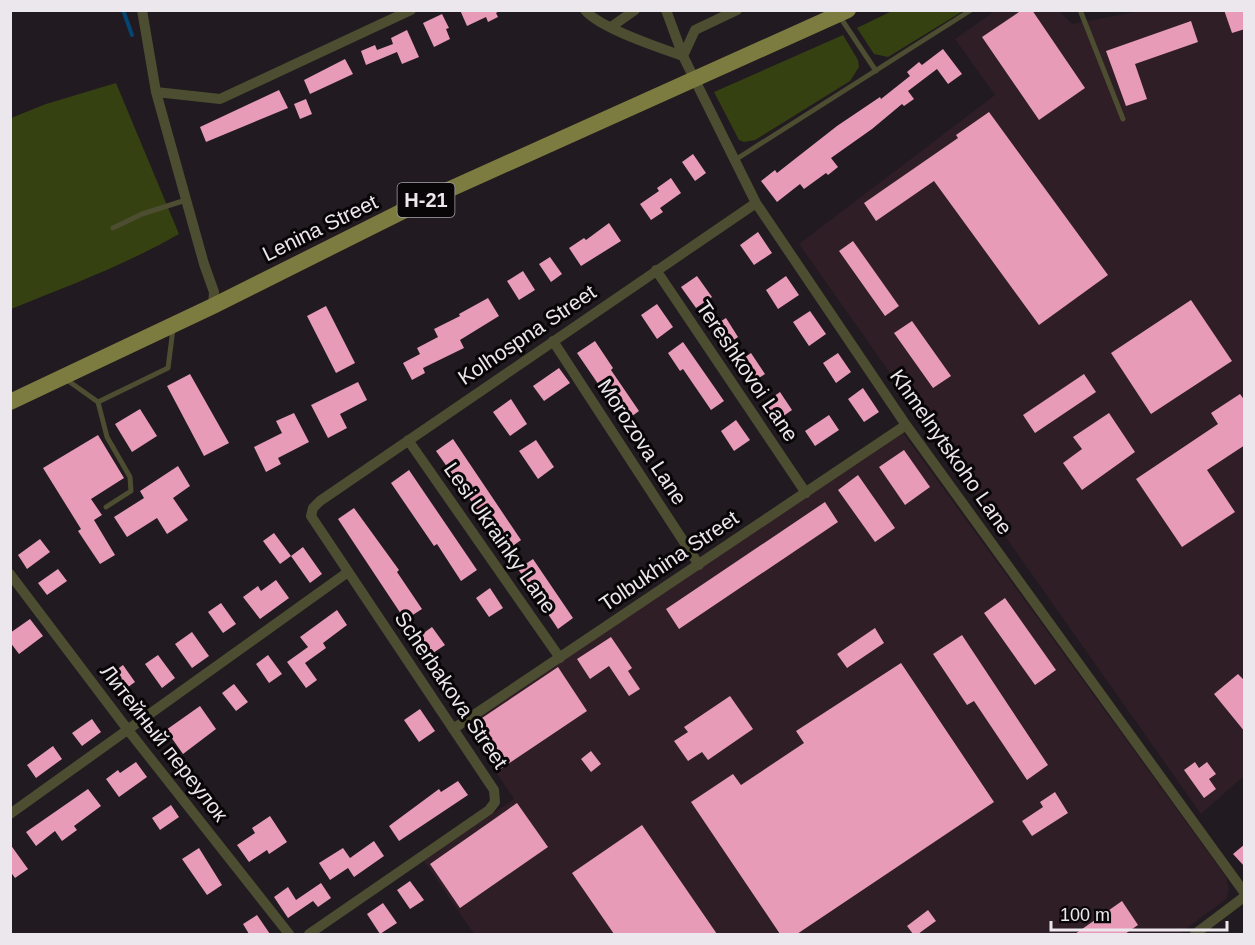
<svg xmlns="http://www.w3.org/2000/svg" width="1255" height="945" viewBox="0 0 1255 945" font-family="Helvetica,sans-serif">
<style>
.industrial{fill:#2f1e26}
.green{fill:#354111}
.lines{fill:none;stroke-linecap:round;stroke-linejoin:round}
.stream{stroke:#064471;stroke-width:4}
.building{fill:#e79bb6}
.lane{stroke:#4d4d31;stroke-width:5}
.street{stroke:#4d4d31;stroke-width:10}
.primary{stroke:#7d7c40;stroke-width:16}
.labels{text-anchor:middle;stroke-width:6;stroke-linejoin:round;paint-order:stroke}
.shield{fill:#090608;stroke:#a8a4a8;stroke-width:1.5}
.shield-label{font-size:20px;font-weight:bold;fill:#ece7ec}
.street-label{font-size:21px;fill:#ece7ec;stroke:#090608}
</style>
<rect width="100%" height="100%" fill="#211a20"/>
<path class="industrial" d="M995,11H1059L1072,24L1140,11H1244V776L1201,814L799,244L995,95L955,39Z
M903,433L1226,877L1229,890L1226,899L1179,934H474L424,861L514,799L465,726Z"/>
<path class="green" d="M892,11V10L963,11L888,57L874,54L857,28Z
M843,35L858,60L859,67L850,81L755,140L744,142L739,140L714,92Z
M116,83L179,234C125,265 68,286 11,309V118L46,104Z"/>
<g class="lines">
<path class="stream" d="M123,10L132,35"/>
</g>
<path class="building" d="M460,10H501L496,13L498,17L488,22L486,17L467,26Z
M1022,10H1032L1085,88L1039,120L982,37Z
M1224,10H1245V29L1232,33Z
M442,14L449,28L446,29L450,39L434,47L423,23Z
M1191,21L1198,42L1135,64L1147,99L1126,106L1106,51Z
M407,30L419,57L402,64L397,52L366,65L361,51L375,45L377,50L393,44L391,38Z
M943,49L962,74L948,84L937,69L908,91L914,99L904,106L902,104L872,129L831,158L838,167L828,175L826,173L804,189L800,184L777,202L761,181L775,170L777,173L837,126L880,97L881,99L910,76L907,72L919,62L922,65Z
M345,59L353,74L310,94L304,80Z
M279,90L288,108L206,142L200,127Z
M306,99L312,114L300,119L294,104Z
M989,112L1108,275L1039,325L934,181L876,221L864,203L958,138L956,135Z
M693,154L706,173L695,181L682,162Z
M671,178L681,193L660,208L663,212L651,220L640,204L659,191L657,188Z
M609,223L621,241L581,266L569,248L584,238L586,240Z
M758,232L772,253L754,265L740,245Z
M853,241L899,306L885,316L839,251Z
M550,257L562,274L551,282L539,264Z
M523,271L535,290L519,300L507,281Z
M697,276L712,297L696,308L681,287Z
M786,276L799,295L778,309L766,290Z
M488,298L499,316L460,340L464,348L423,368L425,373L412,380L403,363L420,354L417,348L438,337L434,329L460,316L459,314Z
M1191,300L1232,361L1151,414L1111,353Z
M657,304L673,327L657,339L641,315Z
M326,306L355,363L336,373L307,316Z
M810,311L826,334L809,346L793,322Z
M726,318L738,337L723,347L710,328Z
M912,321L951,376L933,388L894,333Z
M595,341L613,368L611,370L639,411L624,422L577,353Z
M683,342L724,401L711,410L683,369L680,371L668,353Z
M751,353L765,374L749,384L735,364Z
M838,353L851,372L836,383L823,363Z
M559,368L570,383L544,401L533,386Z
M190,374L229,443L204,456L167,386Z
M1084,374L1096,392L1035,433L1023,415Z
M358,382L367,400L340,414L347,428L328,438L311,405Z
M863,388L879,412L864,422L848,399Z
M780,392L792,410L775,422L763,404Z
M1240,394L1245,401V445L1207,470L1235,512L1182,547L1136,479L1218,424L1211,413Z
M511,399L527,424L510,436L493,412Z
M140,409L157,436L132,452L115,424Z
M294,413L309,442L278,458L281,464L266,472L254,447L282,433L276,421Z
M1109,413L1135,452L1082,490L1063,463L1082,449L1073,437Z
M829,415L839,430L815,446L805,431Z
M736,420L750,440L734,451L721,431Z
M98,435L124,478L91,499L102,515L94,520L115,555L100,564L78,531L81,529L43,468Z
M453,439L521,540L506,551L436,451Z
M536,440L554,467L538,479L519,451Z
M904,450L930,487L905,505L879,467Z
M178,466L190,486L173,498L188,520L167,534L157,518L127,537L114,517L144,498L140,491Z
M409,470L477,570L461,581L437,544L434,546L391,483Z
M858,475L895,528L875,542L838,490Z
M825,502L838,522L679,629L666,609Z
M354,508L399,570L397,572L422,609L405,620L338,519Z
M274,533L291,556L280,564L263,541Z
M40,539L50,552L27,569L18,555Z
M303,547L322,574L310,583L291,556Z
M533,559L573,618L558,629L518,569Z
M58,569L67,581L47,595L38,583Z
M276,580L289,598L260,619L243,597L258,586L261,591Z
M490,588L503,608L489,617L476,598Z
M1005,598L1056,670L1035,685L984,613Z
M221,603L236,624L223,633L208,612Z
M337,610L347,625L323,643L326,648L305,663L317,680L306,688L287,662L308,647L300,637Z
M30,619L43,636L19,654L10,642V633Z
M432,627L445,645L430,655L418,637Z
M875,628L884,643L847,668L837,654Z
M192,632L209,656L192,668L175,644Z
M962,635L1048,765L1027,780L974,701L967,705L933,654Z
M611,637L632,668L628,671L640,689L629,696L609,666L590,679L577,659Z
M158,655L175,678L162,688L145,664Z
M268,655L282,674L269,683L256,664Z
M901,663L994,802L797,934H780L691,802L733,774L741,785L804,743L796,731Z
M123,665L135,682L120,693L108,676Z
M558,667L587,711L499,770L470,726Z
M1238,674L1245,681V732L1214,694Z
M234,684L248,702L236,711L222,693Z
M730,696L753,729L708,760L702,752L688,761L674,741L688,732L684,727Z
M200,706L216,729L183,754L166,730Z
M420,709L435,731L419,742L404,720Z
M92,719L101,732L82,746L72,733Z
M53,746L62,759L36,778L27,765Z
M591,751L601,764L591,772L581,759Z
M136,762L147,777L119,797L106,779L118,770L120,773Z
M1195,762L1199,768L1207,762L1216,774L1209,779L1216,789L1204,798L1184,770Z
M458,781L468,795L399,841L389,826L439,789L441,792Z
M88,789L101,806L74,826L77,830L62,841L55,831L36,846L26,832Z
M1055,792L1068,813L1032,836L1022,821L1043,807L1040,802Z
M517,803L548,847L460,908L430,864Z
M171,805L179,817L160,830L152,818Z
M270,816L287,842L269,854L267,850L249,862L237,845L255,833L252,828Z
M642,825L717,934H614L572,873Z
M374,841L384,856L354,877L348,868L330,880L319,863L343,848L350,858Z
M10,844L28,869L15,878L10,871Z
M1245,844V867L1233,854Z
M199,848L222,885L207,895L182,859Z
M410,881L424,900L410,909L397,890Z
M321,883L331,898L318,907L313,901L288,918L274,897L288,887L296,900Z
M1122,901L1138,925L1125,934H1075Z
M383,903L397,923L380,934L367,914Z
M928,910L936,921L918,934H913L907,926Z
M257,915L270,934H249L243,924Z"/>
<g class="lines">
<path class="lane" d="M1080,10L1123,119
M840,17L876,71
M735,160L971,10
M113,228L142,214L186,200
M67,380L98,402L168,368L173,329
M98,402L107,437L130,477L131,491L106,507"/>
<path class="street" d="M142,10L156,92L204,264L214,292L213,306
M585,10C599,28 660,48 683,56L695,30L737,10
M666,10L683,56L756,203L906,425L1244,892
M611,27L635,10
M156,92L220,99L411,10
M656,270L806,493
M553,341L699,565
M408,440L560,658
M10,574L128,730L289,934
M453,729L906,425
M10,814L348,572
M309,934L489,810L495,802L494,790L311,516L313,508L320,501L756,203
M1195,934L1244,897"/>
<path class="primary" d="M10,402L213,306L419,203L848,10"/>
</g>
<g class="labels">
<rect class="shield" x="397.5" y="183" width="57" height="34" rx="4.5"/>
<g class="shield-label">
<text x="426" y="207">Н-21</text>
</g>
<g class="street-label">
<text transform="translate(320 228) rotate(-26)" y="7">Lenina Street</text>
<text transform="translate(527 335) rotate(-34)" y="7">Kolhospna Street</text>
<text transform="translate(747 371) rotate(56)" y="7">Tereshkovoi Lane</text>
<text transform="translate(642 442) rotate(57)" y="7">Morozova Lane</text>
<text transform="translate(951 452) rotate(55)" y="7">Khmelnytskoho Lane</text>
<text transform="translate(500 538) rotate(55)" y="7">Lesi Ukrainky Lane</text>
<text transform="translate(669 561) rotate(-34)" y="7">Tolbukhina Street</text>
<text transform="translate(451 690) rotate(56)" y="7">Scherbakova Street</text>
<text transform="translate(164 743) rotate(52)" y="7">Литейный переулок</text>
</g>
</g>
<rect width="1255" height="945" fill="none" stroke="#ece7ec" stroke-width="24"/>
<path d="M1051 921v9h176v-9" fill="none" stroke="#ece7ec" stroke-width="3"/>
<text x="1060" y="921" font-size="18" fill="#ece7ec" stroke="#090608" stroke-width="4.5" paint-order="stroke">100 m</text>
</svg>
